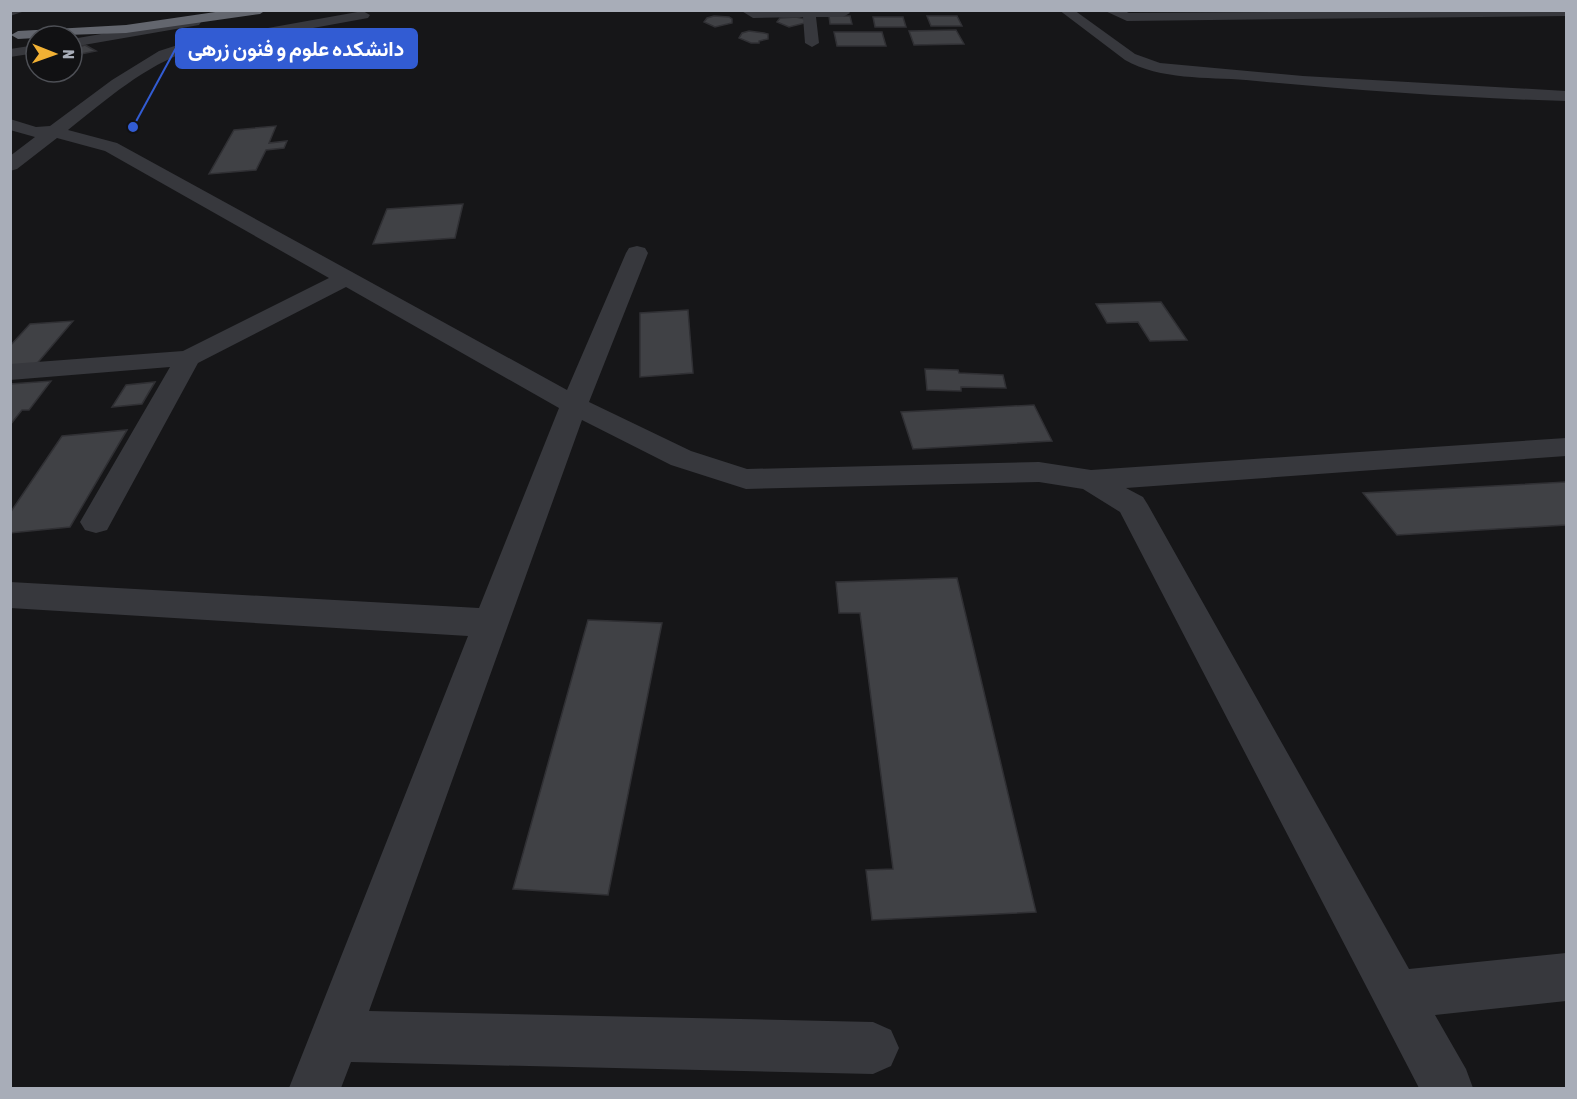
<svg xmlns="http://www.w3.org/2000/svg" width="1577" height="1099" viewBox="0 0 1577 1099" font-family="'Asap Condensed',Vazirmatn,sans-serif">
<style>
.building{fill:#404145;stroke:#303034;stroke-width:1.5}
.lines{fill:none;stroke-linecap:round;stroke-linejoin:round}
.minor{fill:#37383d;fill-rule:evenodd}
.highway{fill:#63666e;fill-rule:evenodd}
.leader{fill:none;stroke:#325cd3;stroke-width:2}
.callout-dot{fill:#325cd3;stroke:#111113;stroke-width:2}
.callout{fill:#325cd3;stroke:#325cd3;stroke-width:2}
.callout-label{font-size:21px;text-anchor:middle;font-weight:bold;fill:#fff}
</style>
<rect width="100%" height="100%" fill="#161618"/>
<path class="building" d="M714,16L729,17L732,19V23L715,27L704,22L707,18Z
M829,16H850L852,24H830Z
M927,16H957L962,26H931Z
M796,17L805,19V23L789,27L777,22L780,18Z
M873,17H903L906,27H875Z
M956,30L964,44L914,45L909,31Z
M749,31L764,33L768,34V39L759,41V43H751L739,38L742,33Z
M834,32H882L886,46H837Z
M85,45L96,51L81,54L72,49Z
M276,126L269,143L287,141L284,148L266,150L256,170L209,174L234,130Z
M463,204L455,238L373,244L387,209Z
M1161,302L1187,340L1150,341L1138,322L1107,323L1096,304Z
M688,310L693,373L640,377V313Z
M73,321L34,367L10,369V346L30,324Z
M925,369L958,370L959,373L1003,375L1006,388L961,387V391L927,390Z
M51,381L29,410H22L10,425V384Z
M155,382L142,404L112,407L126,385Z
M1034,405L1052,441L913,449L901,412Z
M127,430L70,527L10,533V513L62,436Z
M1566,482V525L1397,535L1363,493Z
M957,578L1036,912L872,920L866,870L893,869L860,613H839L836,582Z
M588,620L662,623L608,895L513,889Z"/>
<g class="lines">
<path class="minor" d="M10,10H28L10,16Z
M740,10H848L850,13L843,17H816L819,43L812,47L805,43L803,17L753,18Z
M1059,10H1074L1135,54L1160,63L1303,76L1566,91V101C1460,98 1352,90 1246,80C1207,77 1160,80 1125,60Z
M1103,10H1122L1129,13L1566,10V16L1127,21Z
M363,11L370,15L368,18L192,50C145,65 106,100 68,130L117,143L567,390L626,253L629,248L637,246L645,248L648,253L589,402L691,451L747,469L1039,462L1091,470L1566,438V456L1126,488L1143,497L1148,505L1409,969L1566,953V1001L1435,1015L1466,1069L1473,1088H1419L1120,512L1083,489L1039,482L746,489L671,465L582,420L369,1011L873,1022L891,1030L899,1048L891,1066L873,1074L351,1062L341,1088H289L468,636L10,608V582L479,608L559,408L346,287L198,363L107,530L96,533L85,530L80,522L170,367L10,380V364L183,351L329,278L105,151L57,138L17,169L10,171V156L35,137L10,130V119L36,127L50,126L112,80L159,51L184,43Z
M194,18L199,19L201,22L199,25L72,47V39Z
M36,45V53L10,57V49Z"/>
<path class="highway" d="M229,10H266L260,14L126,33L36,36V38L18,39L11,35L18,31L126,25Z"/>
</g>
<path class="leader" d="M133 127L176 48"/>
<circle class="callout-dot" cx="133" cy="127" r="6"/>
<rect class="callout" x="176" y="29" width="241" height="39" rx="6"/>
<g class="callout-label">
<text x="296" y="56">دانشکده علوم و فنون زرهی</text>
</g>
<rect width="1577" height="1099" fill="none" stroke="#a8adb8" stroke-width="24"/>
<g transform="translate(54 54) rotate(91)"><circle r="28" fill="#111113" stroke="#4d4f55" stroke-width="1.5"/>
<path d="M0-4.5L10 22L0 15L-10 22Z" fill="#f2b134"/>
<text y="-9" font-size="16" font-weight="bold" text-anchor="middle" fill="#a8adb8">N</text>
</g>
</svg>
